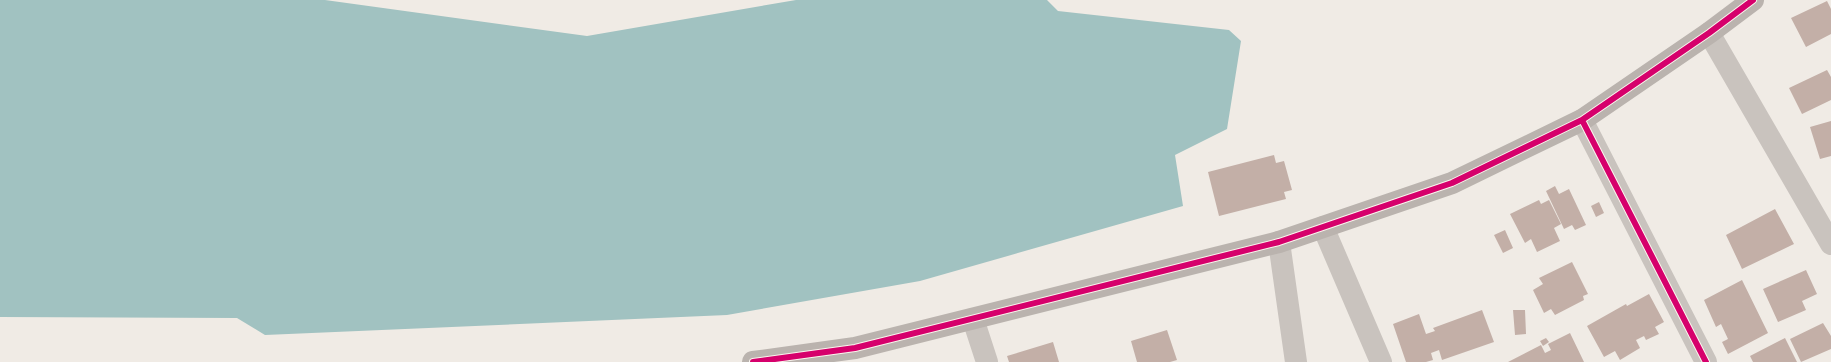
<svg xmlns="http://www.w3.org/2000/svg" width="1831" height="362" viewBox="0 0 1831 362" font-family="'Space Grotesk',sans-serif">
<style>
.water{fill:#a1c2c1}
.building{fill:#c3afa7}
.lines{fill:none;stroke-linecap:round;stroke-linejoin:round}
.street{stroke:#c9c3be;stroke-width:22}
.secondary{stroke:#bab3ae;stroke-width:22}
.cycleway-casing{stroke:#fbf5ee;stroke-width:8}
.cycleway{stroke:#d6006c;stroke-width:6}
</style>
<rect width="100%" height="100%" fill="#f0ebe5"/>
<path class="water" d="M0,0H325L587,36L796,0H1047L1058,11L1229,30L1241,41L1227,129L1175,155L1183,206L920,281L727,315L265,335L237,318L0,317Z"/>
<path class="building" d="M1827,1L1831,9V34L1806,47L1791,18Z
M1827,70L1831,77V100L1802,114L1789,88Z
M1831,121V156L1820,159L1810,127Z
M1274,155L1276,163L1284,161L1292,190L1284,192L1286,199L1219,216L1208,172Z
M1555,186L1559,194L1569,189L1586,225L1575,230L1572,225L1564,229L1546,191Z
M1539,200L1541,204L1549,200L1561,224L1554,228L1560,241L1537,252L1531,239L1525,243L1510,214Z
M1599,202L1604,213L1596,217L1591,206Z
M1775,209L1794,244L1742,269L1726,235Z
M1505,230L1513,248L1503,253L1494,235Z
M1572,262L1588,294L1583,296L1584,300L1555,315L1551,309L1544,313L1533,290L1543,284L1539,278Z
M1806,270L1817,294L1802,301L1806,310L1778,322L1763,289Z
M1742,280L1768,333L1728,354L1722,342L1728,339L1721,324L1716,327L1704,300Z
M1649,294L1664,322L1655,327L1659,334L1646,340L1644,336L1636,340L1640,348L1620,360L1615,351L1604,357L1587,326L1626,304L1627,306Z
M1482,310L1494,342L1442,360L1439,350L1431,353L1433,360L1426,362H1406L1393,324L1419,314L1426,334L1435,331L1433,328Z
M1513,310H1525L1526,334L1515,335Z
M1823,323L1831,336V349L1801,362L1790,339Z
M1167,330L1177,360L1170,362H1137L1131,341Z
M1570,333L1584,362H1508L1541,345L1545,353L1551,350L1548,344Z
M1546,338L1549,342L1543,346L1540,341Z
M1785,338L1797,362H1753L1750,356Z
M1053,342L1059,362H1009L1007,356Z"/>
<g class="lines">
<path class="street" d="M1709,33L1831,244
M1582,120L1706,362
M1323,227L1381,362
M1279,242L1296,362
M973,319L987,362"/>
<path class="secondary" d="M753,362L855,348L1279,242L1452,183L1582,120L1709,33L1753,0"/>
<g class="cycleway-casing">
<path id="cycleway" d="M1582,120L1706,362
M753,362L855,348L1279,242L1452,183L1582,120L1709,33L1753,0"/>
</g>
<use href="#cycleway" class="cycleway"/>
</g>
</svg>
